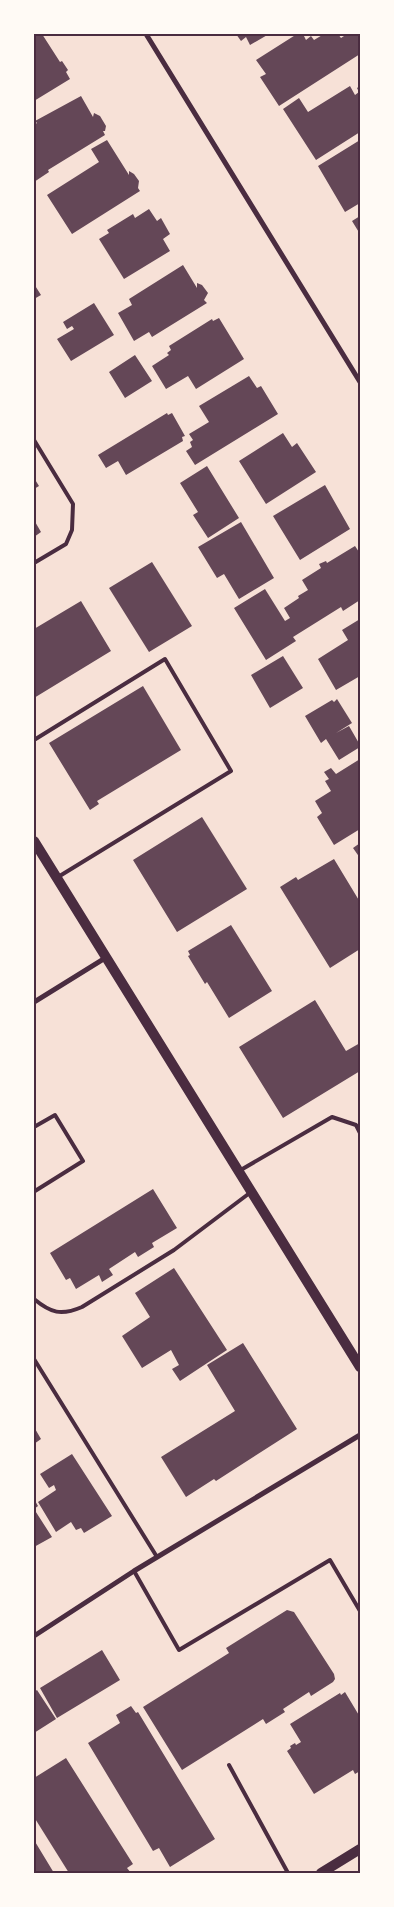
<svg xmlns="http://www.w3.org/2000/svg" width="394" height="1907" viewBox="0 0 394 1907" font-family="'DM Sans',sans-serif">
<style>
.building{fill:#644757}
.lines{fill:none;stroke-linecap:round;stroke-linejoin:round}
.service{stroke:#4a2c40;stroke-width:4}
.minor{stroke:#4a2c40;stroke-width:5}
.secondary{stroke:#4a2c40;stroke-width:10}
.neatline{fill:none;stroke:#4a2c40;stroke-width:2}
</style>
<rect width="100%" height="100%" fill="#f7e1d7"/>
<path class="building" d="M34,34H42L60,62L62,61L68,70L66,72L70,79L34,101Z
M236,34H269L250,45L246,37L241,41Z
M297,34H303L306,40L311,36L314,40L324,34H338L341,38L347,34H360V54L279,106L260,77L266,74L256,60Z
M350,86L355,95L359,92L357,88L360,86V132L316,160L283,109L299,98L308,112Z
M81,96L93,117L94,113L100,116L106,126L105,131H103L105,135L48,170L49,172L34,182V125L37,123L35,121Z
M107,140L129,175V171L134,174L139,181L138,188L140,191L72,234L47,195L99,162L91,149Z
M360,140V203L345,212L318,166Z
M149,209L157,221L161,218L170,234L163,239L170,251L124,279L99,239L109,233L107,230L133,214L135,218Z
M360,216V234L352,221Z
M183,265L197,288V283L202,285L208,293L204,300L207,303L152,337L149,332L134,341L118,313L132,305L129,299Z
M34,284L41,295L34,299Z
M94,303L114,335L71,361L57,339L74,329L72,326L67,329L63,322Z
M219,318L244,359L196,389L188,376L166,389L152,366L169,355L167,353L171,350L169,346L212,319L213,321Z
M135,355L152,381L125,398L109,372Z
M249,376L257,388L261,386L278,414L195,465L186,451L192,447L190,442L193,440L189,434L209,422L199,406Z
M167,413L168,415L172,413L185,436L182,437L183,441L126,475L118,461L106,468L98,455Z
M283,433L292,447L297,443L316,472L266,504L239,461Z
M207,466L239,518L208,538L193,515L198,512L180,483Z
M34,478L39,486L34,489Z
M325,485L350,529L300,560L273,516Z
M34,520L41,532L34,537Z
M241,522L274,578L239,599L224,574L217,578L198,547Z
M355,546L359,552L360,551V600L343,611L341,607L293,637L296,641L266,660L234,608L265,589L285,621L290,618L284,608L299,598L298,596L308,590L302,580L321,568L319,564L326,561L327,563Z
M152,562L192,626L149,652L109,588Z
M81,601L111,651L34,698V629Z
M360,619V676L336,690L318,659L348,640L342,630Z
M283,656L303,688L270,708L251,675Z
M143,686L181,750L97,801L99,804L90,810L49,743Z
M337,699L352,723L336,733L349,726L360,745V747L339,760L326,739L321,743L305,716L332,700L334,702Z
M360,759V829L334,845L317,817L322,813L315,801L331,791L325,781L329,779L324,772L331,768L336,774Z
M202,817L247,889L177,932L133,860Z
M360,843V858L353,848Z
M334,859L360,902V949L330,968L280,887L296,877L298,880Z
M231,925L272,991L229,1018L207,982L205,984L188,956L190,955L188,951Z
M315,1000L346,1051L360,1043V1071L283,1118L239,1047Z
M153,1189L177,1228L152,1243L154,1247L138,1257L135,1252L109,1269L113,1275L102,1282L99,1275L76,1289L70,1278L66,1280L50,1253Z
M174,1268L227,1350L180,1381L172,1369L179,1365L171,1350L142,1368L122,1336L150,1317L135,1293Z
M243,1343L297,1429L216,1481L214,1479L186,1497L161,1457L235,1411L207,1365Z
M34,1427L41,1439L34,1444Z
M72,1454L112,1516L84,1533L81,1528L76,1530L71,1522L56,1532L38,1502L56,1490L54,1485L49,1488L40,1474Z
M34,1499L38,1506L34,1509L52,1537L34,1547Z
M287,1610L294,1612L334,1674L335,1679L333,1682L311,1696L309,1692L283,1709L285,1712L266,1724L263,1719L182,1770L143,1707L229,1653L226,1648Z
M102,1650L120,1680L57,1718L40,1688Z
M37,1690L56,1719L34,1733V1692Z
M345,1692L360,1717V1771L355,1774L353,1770L314,1794L287,1751L291,1748L290,1746L295,1743L296,1745L301,1742L290,1724L340,1693L341,1695Z
M131,1706L136,1713L138,1712L215,1839L170,1867L159,1848L153,1851L88,1743L120,1723L116,1715Z
M66,1758L133,1864L127,1868L131,1873H69L34,1817V1778Z
M34,1840L54,1873H34Z"/>
<g class="lines">
<path class="service" d="M34,440L73,504L72,530L66,544L34,563
M34,740L165,659L231,771L58,877
M34,1127L55,1115L83,1161L35,1191L34,1188
M239,1171L332,1117L356,1125L360,1133
M34,1299C51,1313 61,1316 82,1307L174,1250L251,1192
M34,1359L157,1557
M134,1571L179,1650L330,1560L360,1611
M229,1765L288,1873"/>
<path class="minor" d="M146,34L360,382
M34,1002L105,958
M34,1636L134,1571L360,1435"/>
<path class="secondary" d="M34,841L360,1367
M321,1873L360,1849"/>
</g>
<rect width="394" height="1907" fill="none" stroke="#fffaf5" stroke-width="70"/>
<rect x="35" y="35" width="324" height="1837" class="neatline"/>
</svg>
